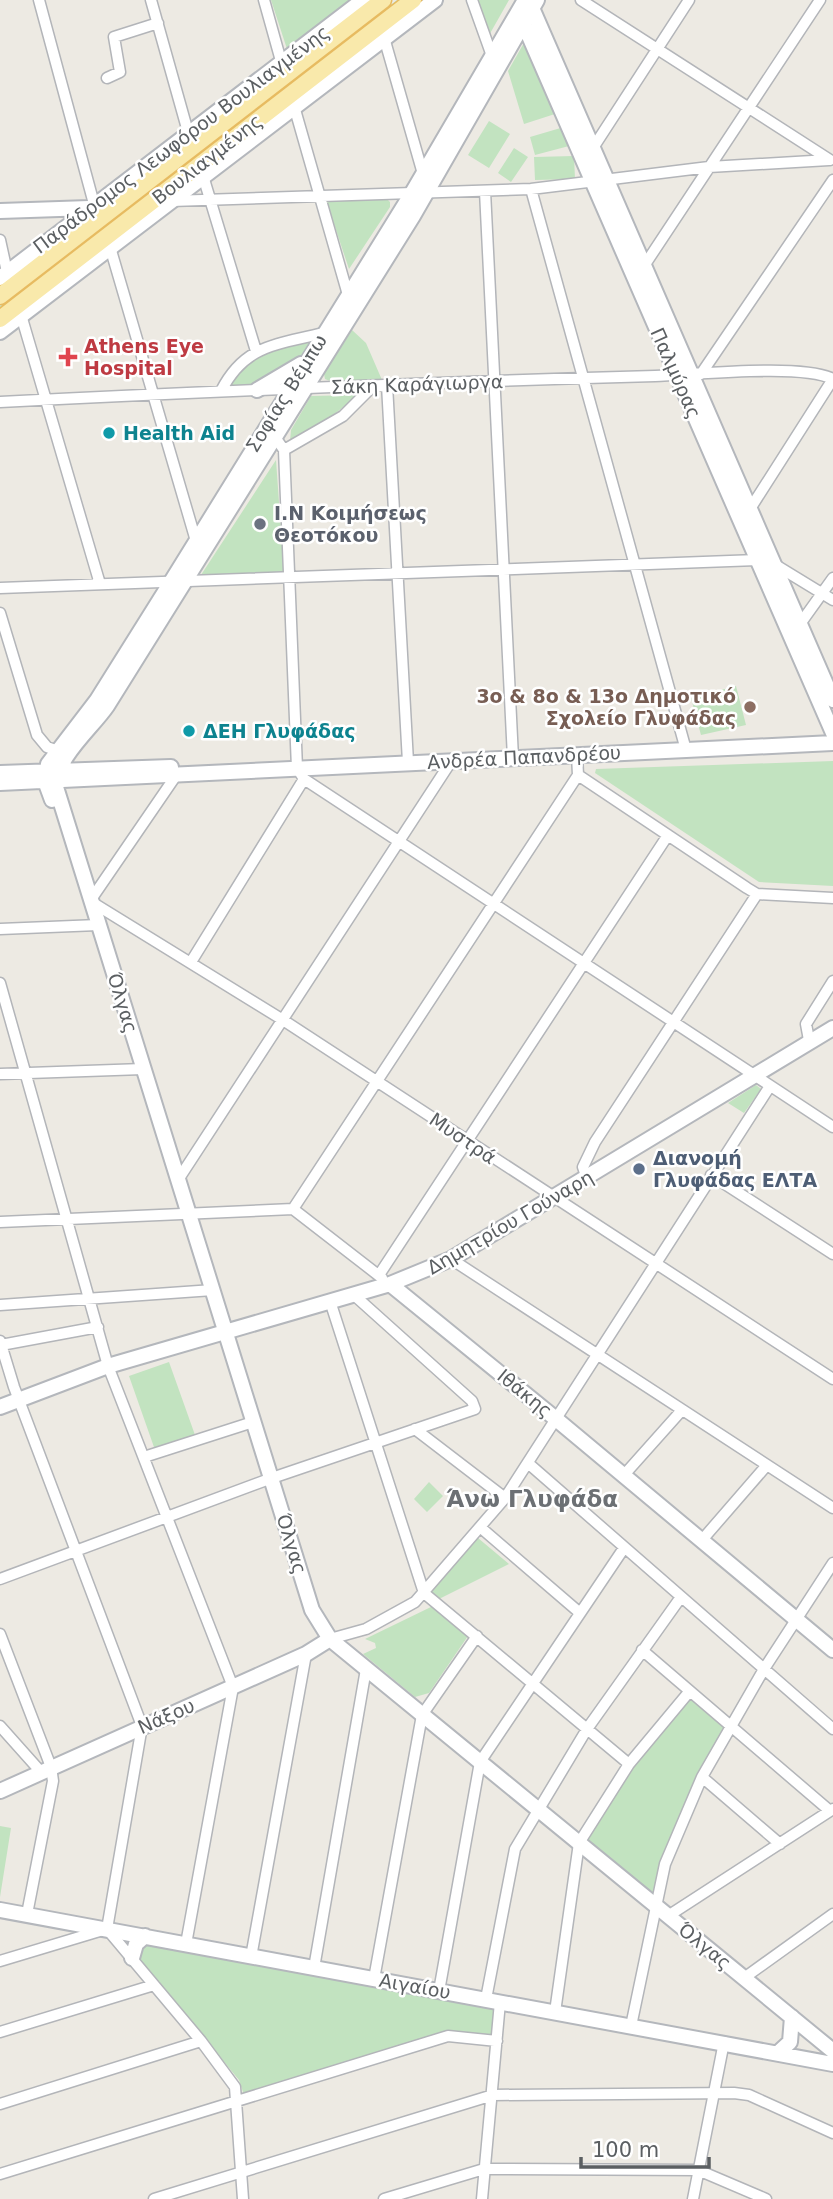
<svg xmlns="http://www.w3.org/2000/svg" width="833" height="2199" viewBox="0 0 833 2199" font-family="'DejaVu Sans',sans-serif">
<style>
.green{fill:#c2e3c0}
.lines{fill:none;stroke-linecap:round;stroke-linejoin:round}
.street-casing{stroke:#b3b5b9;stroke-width:13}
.secondary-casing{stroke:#b4b7bc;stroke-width:18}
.primary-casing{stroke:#e7bb61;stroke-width:19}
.street{stroke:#fff;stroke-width:10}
.secondary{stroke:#fff;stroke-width:14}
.primary{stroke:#f9e9ab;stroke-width:16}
.health-dot{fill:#e0444e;stroke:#fff;stroke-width:2.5}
.culture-dot{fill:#0f9aa8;stroke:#fff;stroke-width:2.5}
.worship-dot{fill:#6b7280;stroke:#fff;stroke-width:2.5}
.education-dot{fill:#8d6e63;stroke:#fff;stroke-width:2.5}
.service-dot{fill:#5c6f8a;stroke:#fff;stroke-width:2.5}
.labels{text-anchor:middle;stroke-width:5;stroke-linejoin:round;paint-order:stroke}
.street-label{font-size:19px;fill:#5b5f62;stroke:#fff}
.health-label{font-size:19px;font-weight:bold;fill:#be3a42;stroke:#fff;text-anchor:start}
.culture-label{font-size:19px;font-weight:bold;fill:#0d838f;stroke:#fff;text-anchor:start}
.worship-label{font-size:19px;font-weight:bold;fill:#5b616d;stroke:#fff;text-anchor:start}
.education-label{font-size:19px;font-weight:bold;fill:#785e54;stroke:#fff;text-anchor:end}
.service-label{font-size:19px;font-weight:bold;fill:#4e5e75;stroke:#fff;text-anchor:start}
.quarter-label{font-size:23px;font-weight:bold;fill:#6c7074;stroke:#fff}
</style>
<rect width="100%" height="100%" fill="#edeae3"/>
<path class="green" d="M271,0H350L351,3L287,49Z
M397,0H405L0,311V306Z
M478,0H509L488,37Z
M525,41L558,113L524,124L508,71Z
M489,121L510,134L489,168L468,155Z
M564,127L569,146L535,155L530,137Z
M514,148L528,157L511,182L498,173Z
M574,156L575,179L535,180L534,157Z
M330,199H387L390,202V207L349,269L327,203Z
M352,330L366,343L382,380L330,381L325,379L324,374Z
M312,338L315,339L301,360L255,384L231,387C239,356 285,347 312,338Z
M359,395L320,425L290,441L291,430L311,396Z
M276,460L284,572L201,575Z
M736,686L746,725L701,735L691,698Z
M833,761V886L759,882L595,773L596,769Z
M756,1085L761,1089L744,1113L728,1103Z
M169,1362L195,1435L155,1450L129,1376Z
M429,1482L443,1496L427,1512L414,1499Z
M478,1538L509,1564L439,1599L429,1589Z
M433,1606L468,1636L429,1693L415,1697L363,1654L376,1648L375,1643L365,1639Z
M691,1696L727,1726L654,1902L583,1845L630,1770Z
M0,1826L11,1828L0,1897Z
M148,1940L499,2004L495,2038L448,2034L244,2095L239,2080L136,1955Z"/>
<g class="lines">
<g class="street-casing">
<path id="street" d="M39,0L94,204
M151,0L188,132
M264,0L281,61
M472,0L492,56
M581,0L830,160
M385,41L423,174
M107,78L120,72L114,37L158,23
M294,106L348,295
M593,148L689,0
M203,176L256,351
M531,189L686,750
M485,191L513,758
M171,201L531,189L709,167L829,160
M0,240L7,272
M110,247L196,541
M644,266L820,0
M21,315L100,584
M701,374L833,180
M387,385L408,762
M221,391C245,344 277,345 323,333
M0,402C218,391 436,382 655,376C695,375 801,363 833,379
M275,437L284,450L297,768L304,779L833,1127
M284,450L343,416L373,386
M750,509L833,379
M0,588L757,560L774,564L833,600
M0,613L37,735L47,747L58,751
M800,624L833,578
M577,755L578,775L747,888L757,894L833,898
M175,777L90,901L283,1020L833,1379
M0,929L98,925
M191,962L304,779
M0,983L108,1366L233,1687L186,1944
M809,1040L806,1024L833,981
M0,1074L143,1069
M711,1175L833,1254
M587,1179L583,1167L595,1142L757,894
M178,1180L452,760
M293,1209L578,775
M0,1222L293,1209L382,1278
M451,1259L833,1508
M379,1275L668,835
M330,1301L424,1593L629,1764
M0,1305L213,1290
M0,1341L14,1387L142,1726L107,1929
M1,1345L98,1327
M415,1429L505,1498
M144,1457L253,1422
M529,1464L833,1729
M624,1475L682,1410
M480,1527L580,1613
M702,1540L767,1465
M0,1579L272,1478L475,1409L472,1401L354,1295
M0,1634L51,1767L53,1781L27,1914
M330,1639L366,1629L415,1602L505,1498L770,1086
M642,1650L830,1811
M0,1726L41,1772
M702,1777L780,1844
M668,1916L833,1809
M107,1929L201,2041L235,2087L243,2199
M251,1957L306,1654
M0,1961L103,1930
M314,1968L366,1669
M744,1978L833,1914
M374,1979L422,1715L477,1636
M439,1991L480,1762L624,1548
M486,1999L515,1849L587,1729L681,1597
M555,2012L579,1843L629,1764L689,1692
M631,2026L665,1864L702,1777L764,1669L833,1563
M0,2032L154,1985
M0,2104L201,2041
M0,2174L448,2036L497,2041
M154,2199L493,2095L734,2093L749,2095L833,2133
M384,2199L484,2169L698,2170L766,2199
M482,2199L500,2002
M693,2199L724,2042"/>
</g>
<g class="secondary-casing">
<path id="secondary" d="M537,0L413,216L107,706C92,728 55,758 56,787L312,1610L330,1639L833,2051
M529,1L833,700
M522,20L833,733
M0,211L89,208
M0,278L363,0
M0,332L435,0
M257,390L301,364
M0,773L171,767
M0,783L833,743
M52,800L45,781L48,764L97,700L171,582L412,193L525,0
M390,1284L556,1419L833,1650
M0,1407L108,1366L390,1284L451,1259L833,1028
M0,1791L306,1654L330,1639
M0,1910L833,2064
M132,1958L136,1944L145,1936
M778,2053L790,2042L792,2017"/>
</g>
<g class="primary-casing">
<path id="primary" d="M0,296L383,0
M0,319L413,0"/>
</g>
<use href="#street" class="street"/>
<use href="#secondary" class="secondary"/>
<use href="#primary" class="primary"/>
</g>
<path class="health-dot" d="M64.5 346.5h7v7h7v7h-7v7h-7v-7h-7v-7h7z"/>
<g class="culture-dot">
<circle cx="109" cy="433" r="7"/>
<circle cx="189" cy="731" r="7"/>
</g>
<circle class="worship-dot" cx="260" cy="524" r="7"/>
<circle class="education-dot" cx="750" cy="707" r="7"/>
<circle class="service-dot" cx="639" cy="1169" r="7"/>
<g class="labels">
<g class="street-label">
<text transform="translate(181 139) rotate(-37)" y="7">Παράδρομος Λεωφόρου Βουλιαγμένης</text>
<text transform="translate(207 159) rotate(-38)" y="7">Βουλιαγμένης</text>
<text transform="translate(676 373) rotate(66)" y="7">Παλμύρας</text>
<text transform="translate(417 384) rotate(-2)" y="7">Σάκη Καράγιωργα</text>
<text transform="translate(286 393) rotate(-58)" y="7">Σοφίας Βέμπω</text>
<text transform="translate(524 757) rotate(-3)" y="7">Ανδρέα Παπανδρέου</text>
<text transform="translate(123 1003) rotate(73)" y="7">Όλγας</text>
<text transform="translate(463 1138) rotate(34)" y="7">Μυστρά</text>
<text transform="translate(510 1222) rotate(-30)" y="7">Δημητρίου Γούναρη</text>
<text transform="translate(525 1393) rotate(39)" y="7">Ιθάκης</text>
<text transform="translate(292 1544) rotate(73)" y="7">Όλγας</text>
<text transform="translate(166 1716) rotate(-24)" y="7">Νάξου</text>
<text transform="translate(705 1946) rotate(39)" y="7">Όλγας</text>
<text transform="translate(415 1986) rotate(10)" y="7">Αιγαίου</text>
</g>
<g class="health-label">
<text x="84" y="353">Athens Eye<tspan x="84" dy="22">Hospital</tspan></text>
</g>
<g class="culture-label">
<text x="123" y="440">Health Aid</text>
<text x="203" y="738">ΔΕΗ Γλυφάδας</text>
</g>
<g class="worship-label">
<text x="274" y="520">Ι.Ν Κοιμήσεως<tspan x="274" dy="22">Θεοτόκου</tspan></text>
</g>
<g class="education-label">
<text x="736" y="703">3ο &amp; 8ο &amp; 13ο Δημοτικό<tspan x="736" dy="22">Σχολείο Γλυφάδας</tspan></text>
</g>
<g class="service-label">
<text x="653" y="1165">Διανομή<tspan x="653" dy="22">Γλυφάδας ΕΛΤΑ</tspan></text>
</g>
<g class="quarter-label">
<text x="532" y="1507">Άνω Γλυφάδα</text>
</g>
</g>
<path d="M581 2157v10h128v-10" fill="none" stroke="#5b5f62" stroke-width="3.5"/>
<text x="592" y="2157" font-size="21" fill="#5b5f62" stroke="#ffffff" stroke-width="5" paint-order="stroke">100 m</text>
</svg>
